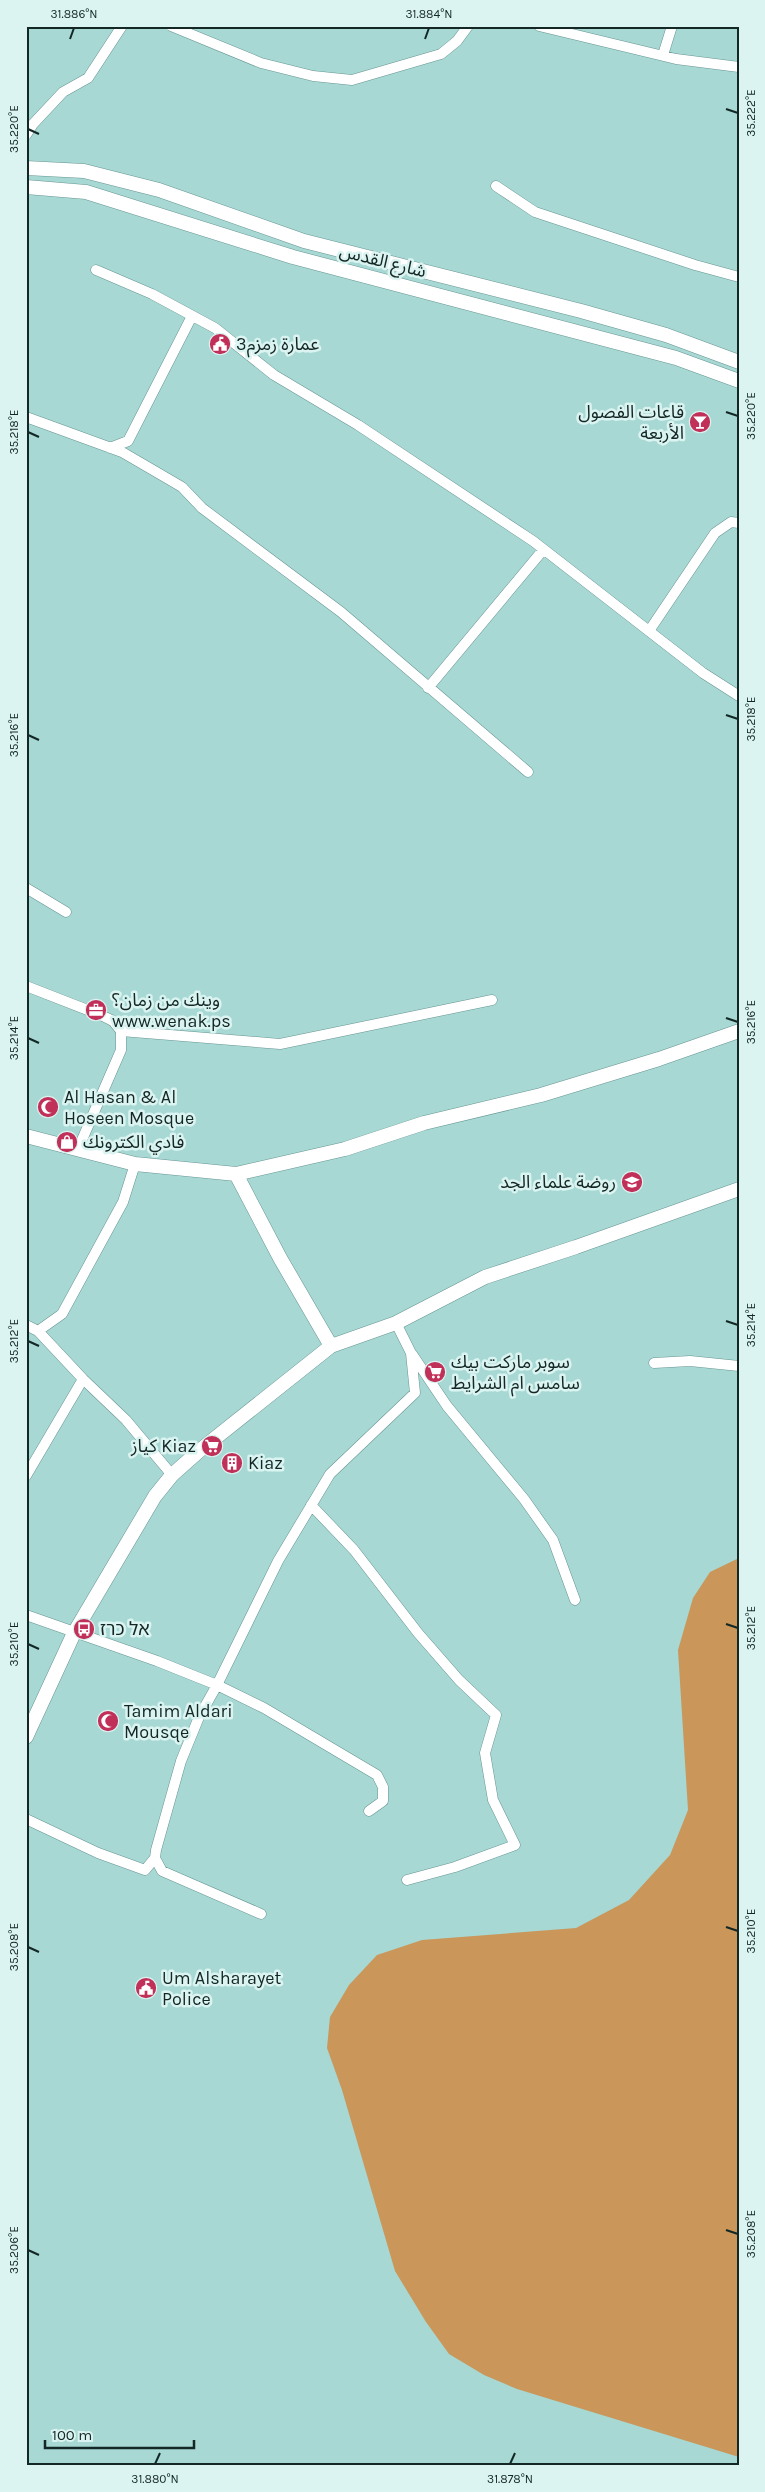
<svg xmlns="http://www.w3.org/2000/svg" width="765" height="2492" viewBox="0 0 765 2492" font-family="Karla,'Noto Sans Arabic','Noto Sans Hebrew',sans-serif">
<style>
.green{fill:#ca9659}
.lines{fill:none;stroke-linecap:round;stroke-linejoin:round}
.street-casing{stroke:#679693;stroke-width:11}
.secondary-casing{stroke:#679693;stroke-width:15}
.street{stroke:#fff;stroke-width:10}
.secondary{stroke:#fff;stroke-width:14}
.ticks{fill:none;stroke:#132725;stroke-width:2}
.labels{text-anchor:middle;stroke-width:5;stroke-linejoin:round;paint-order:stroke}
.street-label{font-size:18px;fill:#132725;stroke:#dbf4f1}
.poi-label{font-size:18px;fill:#132725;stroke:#dbf4f1;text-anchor:start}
.neatline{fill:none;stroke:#132725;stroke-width:2}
.ticks-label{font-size:12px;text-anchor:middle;fill:#132725}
</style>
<rect width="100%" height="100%" fill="#a7d8d4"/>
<path class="green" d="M739,1558V2457L517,2389L484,2375L449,2354L426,2322L395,2271L342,2090L327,2048L330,2017L349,1985L377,1955L422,1940L576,1928L629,1900L670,1855L688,1810L678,1650L693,1598L710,1572Z"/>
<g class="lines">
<g class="street-casing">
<path id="street" d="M171,26L261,63L313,76L352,80L441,54L457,41L468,26
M539,26L676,59L739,67
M663,55L672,26
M26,135L33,124L63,92L88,78L122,26
M496,186L535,212L695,265L739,277
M96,270L152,294L215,328L274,375L358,425L533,541L703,673L739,696
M26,417L122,452L182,487L202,508L341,612L528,772
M110,448L128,441L192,316
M649,631L715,533L731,522L739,523
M428,688L543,550
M26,888L66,912
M26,986L103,1016L113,1021L121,1031V1050L78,1149
M121,1031L280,1044L492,1000
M26,1325L38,1331L83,1379L126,1420L172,1475
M38,1331L62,1314L123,1202L135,1164
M412,1354L447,1406L524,1499L553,1540L575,1600
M654,1363L690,1361L739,1366
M26,1476L83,1379
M311,1505L354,1550L418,1633L459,1680L496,1715L485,1753L493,1800L515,1845L455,1867L407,1880
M26,1615L157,1661L217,1685L278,1561L330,1474L415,1393L411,1353L396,1323
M26,1819L98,1853L145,1870L155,1858
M261,1914L162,1871L155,1858L156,1850L181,1761L199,1717L217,1685L264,1708L377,1775L383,1787V1801L369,1811"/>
</g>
<g class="secondary-casing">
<path id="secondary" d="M26,168L84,171L159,190L304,241L581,311L666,335L739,362
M26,187L86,192L293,257L676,358L739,381
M26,1136L135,1164L236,1174L345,1149L424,1123L541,1095L659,1059L739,1031
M331,1346L396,1323L485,1277L576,1247L739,1189
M26,1737L74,1633L155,1496L172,1475L199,1451L331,1346L280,1258L236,1174"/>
</g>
<use href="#street" class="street"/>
<use href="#secondary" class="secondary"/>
</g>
<path class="ticks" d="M70,39L74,28M425,39L429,28M726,109L738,113M28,129L39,134M726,412L738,416M28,432L39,437M726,715L738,719M28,735L39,740M726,1018L738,1022M28,1038L39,1043M726,1321L738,1325M28,1341L39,1346M726,1624L738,1628M28,1644L39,1649M726,1927L738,1931M28,1947L39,1952M726,2230L738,2234M28,2250L39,2255M155,2464L160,2453M510,2464L515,2453"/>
<defs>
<g id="civic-disc" transform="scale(1.125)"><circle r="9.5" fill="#c03058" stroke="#dbf4f1"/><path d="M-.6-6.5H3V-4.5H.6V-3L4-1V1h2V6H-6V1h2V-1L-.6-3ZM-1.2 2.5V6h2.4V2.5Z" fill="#fff"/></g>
<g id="bar-disc" transform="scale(1.125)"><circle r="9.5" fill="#c03058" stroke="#dbf4f1"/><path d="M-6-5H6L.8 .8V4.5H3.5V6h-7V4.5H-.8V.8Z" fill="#fff"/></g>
<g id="office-disc" transform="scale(1.125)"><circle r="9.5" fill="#c03058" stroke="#dbf4f1"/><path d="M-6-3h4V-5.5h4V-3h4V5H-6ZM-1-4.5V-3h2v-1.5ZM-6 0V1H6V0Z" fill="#fff"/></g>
<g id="mosque-disc" transform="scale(1.125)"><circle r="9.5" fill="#c03058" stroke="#dbf4f1"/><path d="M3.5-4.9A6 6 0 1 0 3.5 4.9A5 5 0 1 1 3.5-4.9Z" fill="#fff"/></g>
<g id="shop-disc" transform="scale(1.125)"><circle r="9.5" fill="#c03058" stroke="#dbf4f1"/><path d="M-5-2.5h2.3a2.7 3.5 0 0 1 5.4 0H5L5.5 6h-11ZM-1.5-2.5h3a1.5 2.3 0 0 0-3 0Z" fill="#fff"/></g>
<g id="school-disc" transform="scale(1.125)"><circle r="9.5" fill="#c03058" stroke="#dbf4f1"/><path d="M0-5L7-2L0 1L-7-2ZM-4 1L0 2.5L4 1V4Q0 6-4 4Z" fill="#fff"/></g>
<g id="supermarket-disc" transform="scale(1.125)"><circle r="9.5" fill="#c03058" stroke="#dbf4f1"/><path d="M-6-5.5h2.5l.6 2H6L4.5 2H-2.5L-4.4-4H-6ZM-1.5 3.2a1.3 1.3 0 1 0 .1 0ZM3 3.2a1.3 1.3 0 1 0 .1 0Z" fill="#fff"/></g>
<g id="building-disc" transform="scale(1.125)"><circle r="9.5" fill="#c03058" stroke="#dbf4f1"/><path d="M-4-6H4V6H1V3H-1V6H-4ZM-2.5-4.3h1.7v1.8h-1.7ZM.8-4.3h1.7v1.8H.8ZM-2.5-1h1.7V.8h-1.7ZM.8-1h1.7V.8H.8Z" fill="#fff"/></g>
<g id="bus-disc" transform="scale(1.125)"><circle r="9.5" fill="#c03058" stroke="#dbf4f1"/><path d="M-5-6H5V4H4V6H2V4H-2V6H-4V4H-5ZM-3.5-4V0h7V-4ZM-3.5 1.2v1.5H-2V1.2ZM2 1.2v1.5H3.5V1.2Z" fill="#fff"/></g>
</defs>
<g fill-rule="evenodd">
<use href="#civic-disc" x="220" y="344"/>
<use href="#bar-disc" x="700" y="422"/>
<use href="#office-disc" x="96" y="1010"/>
<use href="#mosque-disc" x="48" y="1107"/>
<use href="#shop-disc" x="67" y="1142"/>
<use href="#school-disc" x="632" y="1182"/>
<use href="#supermarket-disc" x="435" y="1372"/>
<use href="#supermarket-disc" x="212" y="1446"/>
<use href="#building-disc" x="232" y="1463"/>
<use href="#bus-disc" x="84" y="1629"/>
<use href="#mosque-disc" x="108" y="1721"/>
<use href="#civic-disc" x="146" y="1988"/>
</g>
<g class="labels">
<g class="street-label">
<text transform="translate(383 261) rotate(14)" y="6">شارع القدس</text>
</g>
<g class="poi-label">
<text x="236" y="350">عمارة زمزم3</text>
<text x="684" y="418" text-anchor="end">قاعات الفصول<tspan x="684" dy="21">الأربعة</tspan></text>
<text x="112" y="1006">وينك من زمان؟<tspan x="112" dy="21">www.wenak.ps</tspan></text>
<text x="64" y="1103">Al Hasan &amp; Al<tspan x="64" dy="21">Hoseen Mosque</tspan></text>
<text x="83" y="1148">فادي الكترونك</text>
<text x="616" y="1188" text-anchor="end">روضة علماء الجد</text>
<text x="451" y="1368">سوبر ماركت بيك<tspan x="451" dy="21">سامس ام الشرايط</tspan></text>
<text x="196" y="1452" text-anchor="end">كياز Kiaz</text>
<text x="248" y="1469">Kiaz</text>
<text x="100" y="1635">אל כרז</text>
<text x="124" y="1717">Tamim Aldari<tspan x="124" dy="21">Mousqe</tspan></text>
<text x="162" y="1984">Um Alsharayet<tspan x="162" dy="21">Police</tspan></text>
</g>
</g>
<rect width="765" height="2492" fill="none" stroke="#dbf4f1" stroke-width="55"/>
<path d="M45 2440v8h149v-8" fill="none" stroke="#132725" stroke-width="2.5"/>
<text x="52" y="2440" font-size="15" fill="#132725" stroke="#dbf4f1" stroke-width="4" paint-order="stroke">100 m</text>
<rect x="28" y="28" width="710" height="2436" class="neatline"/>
<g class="ticks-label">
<text x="74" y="18">31.886°N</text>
<text x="429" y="18">31.884°N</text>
<text transform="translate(751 113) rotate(-90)" y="4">35.222°E</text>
<text transform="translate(14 129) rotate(-90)" y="4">35.220°E</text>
<text transform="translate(751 416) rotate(-90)" y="4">35.220°E</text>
<text transform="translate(14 432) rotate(-90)" y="4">35.218°E</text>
<text transform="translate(751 719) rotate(-90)" y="4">35.218°E</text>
<text transform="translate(14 735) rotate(-90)" y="4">35.216°E</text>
<text transform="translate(751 1022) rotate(-90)" y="4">35.216°E</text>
<text transform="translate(14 1038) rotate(-90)" y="4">35.214°E</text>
<text transform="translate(751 1325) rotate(-90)" y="4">35.214°E</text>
<text transform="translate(14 1341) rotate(-90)" y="4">35.212°E</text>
<text transform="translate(751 1628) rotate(-90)" y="4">35.212°E</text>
<text transform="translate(14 1644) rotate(-90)" y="4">35.210°E</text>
<text transform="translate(751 1931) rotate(-90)" y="4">35.210°E</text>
<text transform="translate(14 1947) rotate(-90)" y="4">35.208°E</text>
<text transform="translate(751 2234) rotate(-90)" y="4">35.208°E</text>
<text transform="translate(14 2250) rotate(-90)" y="4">35.206°E</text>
<text x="155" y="2483">31.880°N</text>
<text x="510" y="2483">31.878°N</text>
</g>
</svg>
